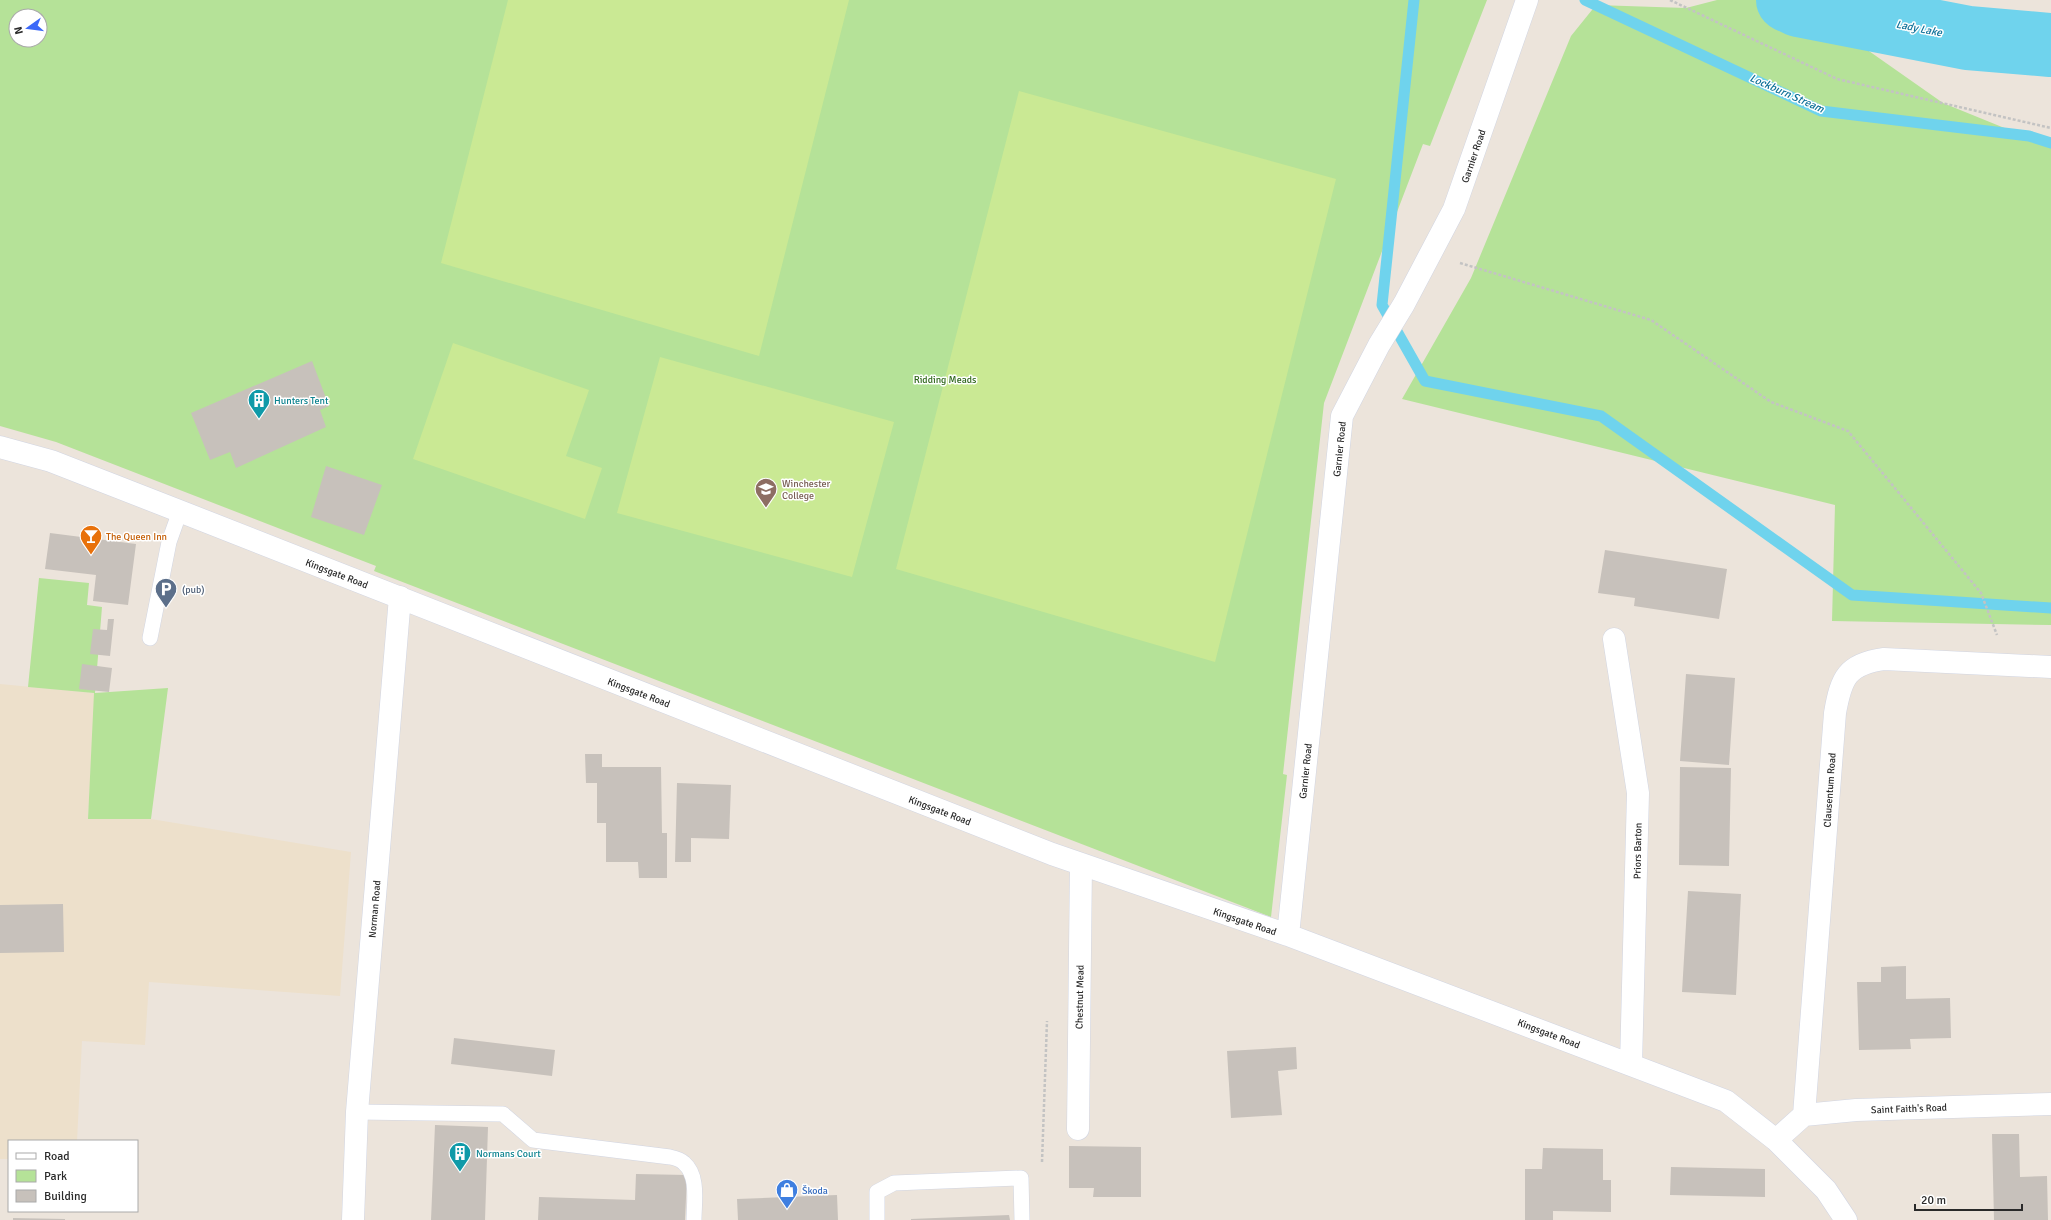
<svg xmlns="http://www.w3.org/2000/svg" width="2051" height="1220" viewBox="0 0 2051 1220" font-family="Signika,sans-serif">
<style>
.education{fill:#ede0cb}
.green{fill:#b5e298;fill-rule:evenodd}
.pitch{fill:#cae994}
.lines{fill:none;stroke-linecap:round;stroke-linejoin:round}
.stream{stroke:#6fd3ed;stroke-width:11}
.river{stroke:#6fd3ed;stroke-width:64}
.building{fill:#c7c1bb}
.service-casing{stroke:#d1d5e2;stroke-width:16}
.minor-casing{stroke:#d1d5e2;stroke-width:23}
.path{stroke:#c3c3c3;stroke-width:2.5;stroke-dasharray:3 2;stroke-linecap:butt}
.service{stroke:#fff;stroke-width:15}
.minor{stroke:#fff;stroke-width:22}
.labels{text-anchor:middle;stroke-width:3;stroke-linejoin:round;paint-order:stroke}
.street-label{font-size:10px;fill:#2a2a2a;stroke:#fff}
.park-label{font-size:10px;fill:#2e661a;stroke:#fff}
.culture-label{font-size:10px;fill:#0d838f;stroke:#fff;text-anchor:start}
.education-label{font-size:10px;fill:#785e54;stroke:#fff;text-anchor:start}
.food-label{font-size:10px;fill:#c56008;stroke:#fff;text-anchor:start}
.service-label{font-size:10px;fill:#4e5e75;stroke:#fff;text-anchor:start}
.shop-label{font-size:10px;fill:#366cbe;stroke:#fff;text-anchor:start}
.water-label{font-size:11px;font-style:italic;fill:#0e7199;stroke:#fff}
</style>
<rect width="100%" height="100%" fill="#ece4db"/>
<path class="education" d="M0,684L95,693L88,819H151L351,852L340,996L149,982L145,1045L82,1041L77,1141H9V1159H0Z"/>
<path class="green" d="M0,0H1487L1430,146L1423,144L1324,403L1283,774L1287,775L1271,917L374,571L376,566L56,442L0,426ZM16,16H40V40H16Z
M1717,0H1759L1829,23L1943,103L2051,147V625L1832,621L1835,505L1402,399L1471,278L1571,36L1596,5L1686,8Z
M39,578L89,583L87,605L102,607L95,693L168,688L151,819H88L94,693L28,687Z"/>
<path class="pitch" d="M508,0H849L759,356L441,263Z
M1019,91L1336,179L1215,662L896,569Z
M453,343L589,390L566,456L602,468L585,519L413,459Z
M660,357L894,422L852,577L617,513Z"/>
<g class="lines">
<path class="stream" d="M1414,0L1382,305L1425,381L1601,416L1852,595L2051,608
M1585,0L1821,111L2029,136L2051,143"/>
<path class="river" d="M1788,0L1799,5L1968,38L2051,45"/>
</g>
<path class="building" d="M312,361L329,406L320,410L326,427L236,468L230,452L210,460L191,413Z
M326,466L382,485L364,535L311,517Z
M50,533L136,544L128,605L93,601L96,575L45,569Z
M1605,550L1727,569L1719,619L1634,606L1635,598L1598,593Z
M108,619H114L110,656L90,654L93,629L107,630Z
M82,664L112,668L109,692L79,689Z
M1686,674L1735,678L1729,765L1680,761Z
M585,754H602V767H661L662,833H667V878H639L638,862H606V823H597V783H586Z
M1680,767L1731,768L1729,866L1679,865Z
M677,783L731,785L729,839L691,838V862H675Z
M1688,891L1741,894L1736,995L1682,992Z
M63,904L64,952L0,953V905Z
M1906,966V999L1950,998L1951,1038L1910,1039L1911,1049L1859,1050L1857,982H1881V967Z
M454,1038L555,1050L552,1076L451,1064Z
M1296,1047L1297,1069L1278,1071L1282,1115L1231,1118L1227,1051Z
M435,1125L488,1127L485,1220H431Z
M1992,1134H2019L2020,1177L2047,1176L2048,1220H1994Z
M1069,1146L1141,1147V1197H1093L1094,1188H1069Z
M1543,1148L1603,1149V1180H1611V1212L1553,1211V1220H1525V1169H1542Z
M1671,1167L1765,1169V1197L1670,1195Z
M636,1174L687,1175L685,1220H538L539,1197L635,1200Z
M837,1195L838,1220H738L737,1199Z
M1009,1215L1010,1220H911V1219Z
M13,1218L65,1219V1220H13Z"/>
<g class="lines">
<g class="service-casing">
<path id="service" d="M150,638L169,542L180,511
M357,1112L503,1114L533,1140L670,1157C675,1158 681,1160 684,1163C699,1176 694,1202 694,1220
M877,1220V1192L894,1183L1021,1178L1022,1220"/>
</g>
<g class="minor-casing">
<path id="minor" d="M0,447L51,461L192,516L1052,854L1288,935L1726,1101L1776,1140L1826,1190L1846,1220
M1614,639L1638,793L1631,1064
M1288,935L1342,416L1379,345L1404,304L1454,209L1527,0
M1804,1115L1835,713C1841,678 1847,664 1884,659L2051,667
M1078,1129L1081,864
M1776,1140L1804,1115L1856,1110L2051,1104
M353,1220L357,1112L400,597"/>
</g>
<path class="path" d="M1670,0L1837,79L2051,128
M1460,263L1651,320L1771,402L1848,431L1981,593L1997,635
M1042,1162L1047,1021"/>
<use href="#service" class="service"/>
<use href="#minor" class="minor"/>
</g>
<defs>
<g id="building-pin" transform="scale(1.15)"><path d="M0 17L-7.5 6A9.5 9.5 0 1 1 7.5 6Z" fill="#0f9aa8" stroke="#fff"/><path d="M-4-6H4V6H1V3H-1V6H-4ZM-2.5-4.3h1.7v1.8h-1.7ZM.8-4.3h1.7v1.8H.8ZM-2.5-1h1.7V.8h-1.7ZM.8-1h1.7V.8H.8Z" fill="#fff"/></g>
<g id="school-pin" transform="scale(1.15)"><path d="M0 17L-7.5 6A9.5 9.5 0 1 1 7.5 6Z" fill="#8d6e63" stroke="#fff"/><path d="M0-5L7-2L0 1L-7-2ZM-4 1L0 2.5L4 1V4Q0 6-4 4Z" fill="#fff"/></g>
<g id="bar-pin" transform="scale(1.15)"><path d="M0 17L-7.5 6A9.5 9.5 0 1 1 7.5 6Z" fill="#e8710a" stroke="#fff"/><path d="M-6-5H6L.8 .8V4.5H3.5V6h-7V4.5H-.8V.8Z" fill="#fff"/></g>
<g id="parking-pin" transform="scale(1.15)"><path d="M0 17L-7.5 6A9.5 9.5 0 1 1 7.5 6Z" fill="#5c6f8a" stroke="#fff"/><path d="M-3.5-5.5H1a3.5 3.5 0 0 1 0 7H-1V5.5H-3.5ZM-1-3.4V-.6H.8a1.4 1.4 0 0 0 0-2.8Z" fill="#fff"/></g>
<g id="shop-pin" transform="scale(1.15)"><path d="M0 17L-7.5 6A9.5 9.5 0 1 1 7.5 6Z" fill="#3f7fe0" stroke="#fff"/><path d="M-5-2.5h2.3a2.7 3.5 0 0 1 5.4 0H5L5.5 6h-11ZM-1.5-2.5h3a1.5 2.3 0 0 0-3 0Z" fill="#fff"/></g>
</defs>
<g fill-rule="evenodd">
<use href="#building-pin" x="259" y="400"/>
<use href="#school-pin" x="766" y="489"/>
<use href="#bar-pin" x="91" y="536"/>
<use href="#parking-pin" x="166" y="589"/>
<use href="#building-pin" x="460" y="1153"/>
<use href="#shop-pin" x="787" y="1190"/>
</g>
<g class="labels">
<g class="street-label">
<text transform="translate(1473 156) rotate(-71)" y="4">Garnier Road</text>
<text transform="translate(1339 449) rotate(-84)" y="4">Garnier Road</text>
<text transform="translate(337 573) rotate(21)" y="4">Kingsgate Road</text>
<text transform="translate(639 692) rotate(21)" y="4">Kingsgate Road</text>
<text transform="translate(1305 771) rotate(-84)" y="4">Garnier Road</text>
<text transform="translate(1829 790) rotate(-86)" y="4">Clausentum Road</text>
<text transform="translate(940 810) rotate(21)" y="4">Kingsgate Road</text>
<text transform="translate(1637 851) rotate(-89)" y="4">Priors Barton</text>
<text transform="translate(374 909) rotate(-85)" y="4">Norman Road</text>
<text transform="translate(1245 921) rotate(19)" y="4">Kingsgate Road</text>
<text transform="translate(1079 997) rotate(-89)" y="4">Chestnut Mead</text>
<text transform="translate(1549 1033) rotate(21)" y="4">Kingsgate Road</text>
<text transform="translate(1909 1108) rotate(-2)" y="4">Saint Faith's Road</text>
</g>
<g class="park-label">
<text x="945" y="383">Ridding Meads</text>
</g>
<g class="culture-label">
<text x="274" y="404">Hunters Tent</text>
<text x="476" y="1157">Normans Court</text>
</g>
<g class="education-label">
<text x="782" y="487">Winchester<tspan x="782" dy="12">College</tspan></text>
</g>
<g class="food-label">
<text x="106" y="540">The Queen Inn</text>
</g>
<g class="service-label">
<text x="182" y="593">(pub)</text>
</g>
<g class="shop-label">
<text x="802" y="1194">Škoda</text>
</g>
<g class="water-label">
<text transform="translate(1919 28) rotate(11)" y="4">Lady Lake</text>
<text transform="translate(1787 93) rotate(24)" y="4">Lockburn Stream</text>
</g>
</g>
<rect x="8" y="1140" width="130" height="72" fill="#ffffff" stroke="#aaaaaa"/>
<rect x="16" y="1153" width="20" height="6" fill="#ffffff" stroke="#aaaaaa"/>
<text x="44" y="1160" font-size="12" fill="#2a2a2a">Road</text>
<rect x="16" y="1170" width="20" height="12" fill="#b5e298" stroke="#aaaaaa"/>
<text x="44" y="1180" font-size="12" fill="#2a2a2a">Park</text>
<rect x="16" y="1190" width="20" height="12" fill="#c7c1bb" stroke="#aaaaaa"/>
<text x="44" y="1200" font-size="12" fill="#2a2a2a">Building</text>
<g transform="translate(28 28) rotate(256)"><circle r="19" fill="#ffffff" stroke="#aaaaaa"/>
<path d="M0-3L7 15L0 10L-7 15Z" fill="#3c69f8"/>
<text y="-6" font-size="11" font-weight="bold" text-anchor="middle" fill="#2a2a2a">N</text>
</g>
<path d="M1915 1204v6h107v-6" fill="none" stroke="#2a2a2a" stroke-width="2"/>
<text x="1921" y="1204" font-size="12" fill="#2a2a2a" stroke="#ffffff" stroke-width="3" paint-order="stroke">20 m</text>
</svg>
